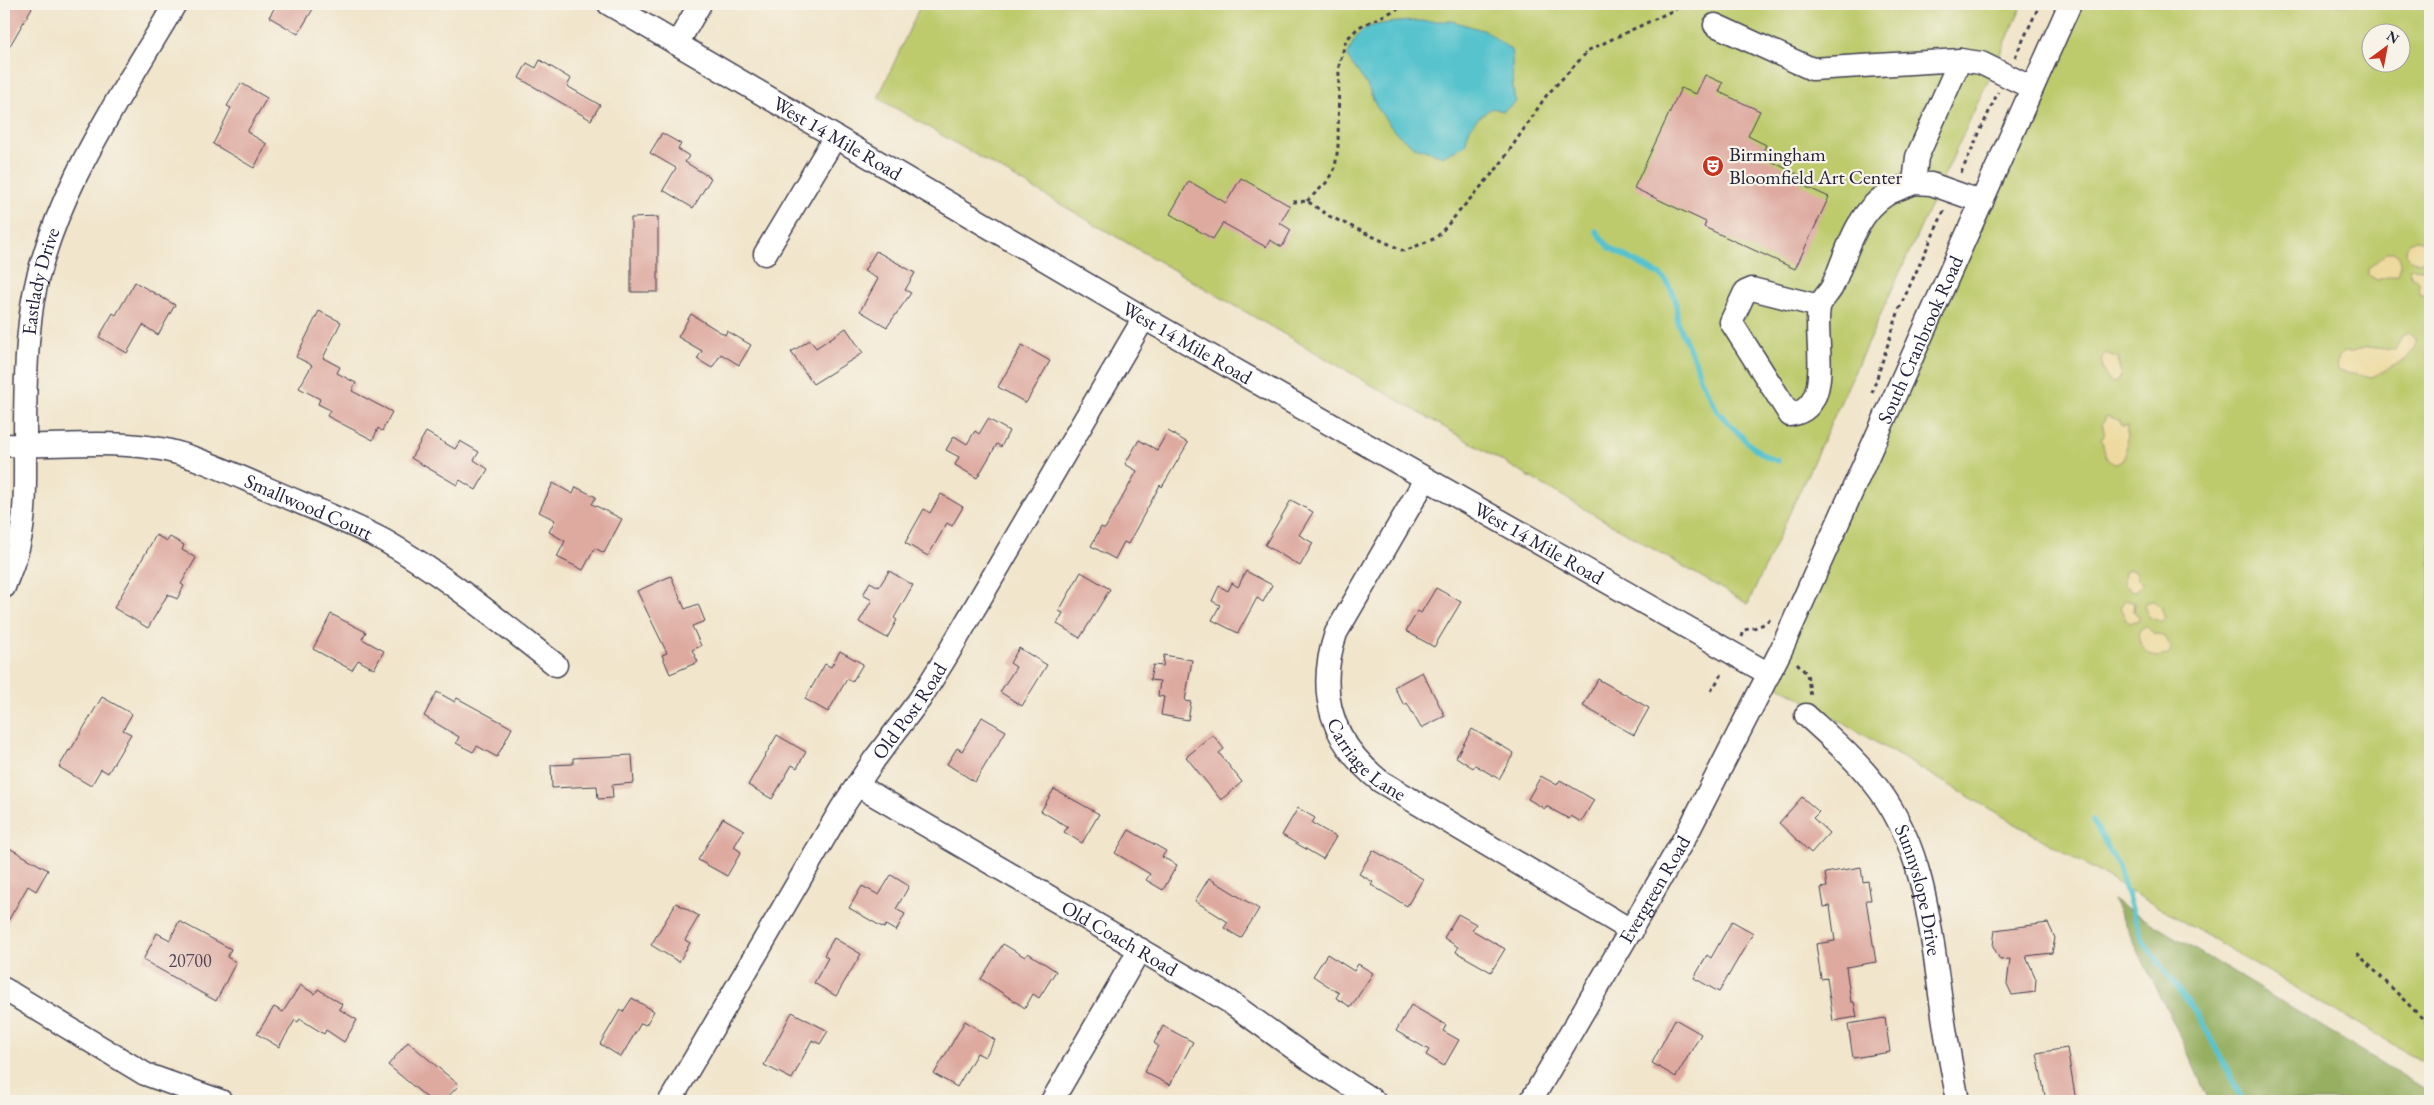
<svg xmlns="http://www.w3.org/2000/svg" width="2434" height="1105" viewBox="0 0 2434 1105" font-family="'EB Garamond',serif">
<style>
.green{fill:#becb6d;stroke:#707654;fill-rule:evenodd}
.forest{fill:#96af60;stroke:#5c684e}
.sand{fill:#eeda9e;stroke:#887e6c}
.water{fill:#56c3cd;stroke:#3c7284}
.lines{fill:none;stroke-linecap:round;stroke-linejoin:round}
.stream{stroke:#56c3cd;stroke-width:5.5}
.building{fill:#deaaa0}
.minor-casing{stroke:#413f51;stroke-width:25}
.path{stroke:#413f51;stroke-width:3;stroke-dasharray:4 4;stroke-linecap:butt}
.minor{stroke:#fff;stroke-width:22}
.labels{text-anchor:middle;stroke-width:4.5;stroke-linejoin:round;paint-order:stroke}
.number-label{font-size:18px;fill:#514454}
.street-label{font-size:20px;fill:#22223b;stroke:#f7f3e8}
.poi-label{font-size:20px;fill:#22223b;stroke:#f7f3e8;text-anchor:start}
</style>
<rect width="100%" height="100%" fill="#f7f3e8"/>
<filter id="ink" filterUnits="userSpaceOnUse"><feTurbulence type="fractalNoise" baseFrequency=".02" numOctaves="2"/><feDisplacementMap in="SourceGraphic" scale="10" xChannelSelector="R" yChannelSelector="G"/><feConvolveMatrix kernelMatrix="1 2 1 2 8 2 1 2 1" color-interpolation-filters="sRGB"/></filter>
<filter id="wash" filterUnits="userSpaceOnUse"><feTurbulence type="fractalNoise" baseFrequency=".0096" numOctaves="4" result="noise"/><feDisplacementMap in="SourceGraphic" scale="20" xChannelSelector="R" yChannelSelector="G"/><feGaussianBlur stdDeviation="1.12" result="paint"/><feColorMatrix in="noise" values="0 0 0 0 0 0 0 0 0 0 0 0 0 0 0 0 0 1.4 0 .05"/><feComposite in="paint" operator="in"/></filter>
<g filter="url(#wash)">
<rect width="100%" height="100%" fill="#f1e5cb"/>
<path class="green" d="M921,4H2023L1748,604L878,98Z
M2081,4H2430V1066L1771,681ZM2372,32H2402V62H2372Z"/>
<path class="forest" d="M2113,900L2430,1092V1101H2209L2183,1042Z"/>
<path class="sand" d="M2406 251a11 11 0 1 1 22 0a11 11 0 1 1-22 0Z
M2387,252H2394C2400,257 2402,267 2398,274L2377,280L2368,275V269Z
M2410,268L2425,269L2430,274V295H2420L2419,282L2411,276Z
M2409,334L2416,340V347L2405,360L2372,377L2338,370C2337,364 2337,356 2344,352H2352L2367,347L2395,350L2402,336Z
M2106,353L2119,358L2118,363L2121,373L2118,380L2113,383C2104,378 2101,367 2102,357Z
M2107,416L2119,420L2122,426H2127L2126,455L2123,461L2116,464C2101,460 2107,450 2101,440L2105,434L2102,424Z
M2130,569L2135,571L2137,579L2142,583L2138,590L2133,591L2123,584L2124,572Z
M2126,599L2135,602L2134,611L2139,617L2138,620L2130,623L2126,620L2120,607Z
M2155,601L2161,607L2165,619L2162,622L2149,617L2144,607L2146,602Z
M2142,627H2147L2153,633L2163,635L2171,649L2169,655C2163,655 2158,658 2153,656C2143,651 2133,636 2142,627Z"/>
<path class="water" d="M1452,21L1486,31L1511,50C1514,67 1510,86 1516,102L1503,111L1492,108C1474,120 1470,124 1465,145L1444,156L1414,147L1394,131L1376,106L1367,85L1347,57C1351,46 1357,31 1369,27C1389,20 1431,21 1452,21Z"/>
<g class="lines">
<path class="stream" d="M1596,231L1610,248L1660,275L1667,282L1675,298L1678,324L1696,363L1700,378L1718,412L1750,445L1767,457L1778,461
M2093,820L2118,866L2142,940L2201,1020L2243,1101"/>
</g>
<g id="blocks">
<path class="building" d="M4,4H34L4,56Z
M277,4H316L298,34L269,17Z
M540,60L571,79L567,86L600,105L591,120L519,78L527,63L536,68Z
M1705,75L1723,83L1719,92L1760,111L1748,136L1766,145L1761,156L1803,177L1800,184L1829,197L1795,269L1704,227L1706,222L1634,188L1681,88L1696,94Z
M241,83L267,98L247,132L267,144L254,168L213,144L231,108L227,106Z
M662,133L681,144L678,149L689,156L685,162L711,178L693,208L663,190L676,168L650,153Z
M1241,178L1290,206L1280,223L1291,230L1282,247L1270,240L1266,247L1223,223L1213,239L1170,214L1189,181L1226,203Z
M658,217V292H631V218Z
M876,251L915,273L905,290L911,293L887,327L860,311L878,279L864,271Z
M135,282L175,305L158,335L143,325L127,353L99,337L113,313L116,315Z
M319,311L341,322L323,358L340,367L337,373L356,383L352,391L392,412L382,431L378,428L373,440L327,416L330,410L318,404L320,399L299,388L312,365L296,357Z
M691,314L725,335L727,331L751,345L739,365L721,354L712,368L697,359L702,351L678,337Z
M846,328L863,353L813,384L791,352L810,340L816,348Z
M1022,345L1050,361L1026,403L998,387Z
M988,419L1009,431L1001,447L997,444L977,478L955,465L959,457L946,450L954,436L967,444L975,431L979,434Z
M1168,431L1188,443L1162,487L1160,485L1128,544L1124,542L1115,559L1091,546L1101,527L1105,529L1137,471L1125,464L1139,440L1157,450Z
M426,432L455,449L460,441L479,452L474,460L488,469L476,490L460,480L457,485L411,458Z
M553,483L573,494L576,487L596,497L592,504L622,519L604,553L595,548L583,570L557,557L565,541L549,532L555,520L539,512Z
M941,494L963,507L952,526L947,523L928,556L905,543L924,509L930,513Z
M1291,500L1313,512L1299,535L1313,543L1300,566L1265,545Z
M156,535L167,541L170,537L184,545L182,550L196,558L181,584L184,586L177,599L168,594L148,628L114,608Z
M889,571L913,585L894,618L897,620L887,638L859,622L872,600L863,595L870,582L879,587Z
M1246,571L1272,585L1263,602L1257,598L1238,633L1212,620L1220,605L1212,601L1219,586L1228,591L1232,583L1238,587Z
M1081,572L1110,589L1080,638L1057,624L1063,613L1059,611Z
M671,576L685,609L698,604L705,621L692,626L701,646L692,650L698,662L670,674L662,655L667,653L637,591Z
M1436,588L1461,602L1434,647L1406,631L1418,611L1421,613Z
M331,614L366,632L362,639L384,651L374,669L358,660L352,670L313,649Z
M1019,648L1047,665L1022,706L1000,692L1016,667L1010,663Z
M840,651L863,664L852,682L847,679L828,712L805,699L825,664L831,667Z
M1164,655L1192,660L1185,701L1191,702L1188,720L1161,715L1164,697L1158,696L1160,681L1150,680L1153,665L1163,666Z
M1422,672L1445,716L1421,728L1407,703L1404,705L1394,687Z
M1598,679L1649,708L1634,735L1583,706Z
M437,692L455,702L457,698L512,728L497,757L477,746L473,752L456,743L459,737L424,716Z
M102,697L132,714L123,730L131,734L108,773L101,769L91,786L59,767L69,750L70,751Z
M982,717L1006,731L975,782L947,764L957,748L962,751Z
M1472,729L1514,753L1499,779L1475,765L1473,768L1456,757Z
M777,735L806,752L797,768L792,765L772,799L748,785Z
M1213,735L1224,749L1219,753L1242,782L1221,800L1186,757Z
M632,755L634,783L612,785L613,798L598,799L597,786L552,788L551,765L573,764V758Z
M1541,776L1557,785L1560,780L1594,800L1581,822L1571,816L1569,819L1546,806L1545,809L1528,799Z
M1054,789L1099,814L1082,843L1064,832L1068,827L1041,811Z
M1802,797L1819,812L1813,818L1829,833L1811,853L1779,823Z
M1298,808L1315,818L1312,823L1336,837L1323,859L1282,835Z
M723,818L744,830L734,847L741,852L727,876L698,860Z
M1129,830L1166,851L1162,857L1177,865L1163,890L1146,880L1150,874L1115,853Z
M4,845L48,870L36,891L28,886L4,928Z
M1373,850L1423,879L1407,906L1371,885L1373,882L1359,874Z
M1861,867L1863,882L1868,881L1871,900H1866L1876,962L1846,967L1851,1002H1854L1857,1017L1833,1021L1827,978L1821,979L1816,944L1835,941L1830,906L1824,907L1821,888L1827,887L1825,873Z
M891,875L909,886L896,909L905,914L896,931L886,925L884,928L849,908L862,886L879,895Z
M1209,878L1259,909L1241,938L1224,928L1228,922L1195,901Z
M676,903L699,916L685,940L690,943L679,962L651,945Z
M1458,914L1476,924L1472,930L1505,949L1491,972L1456,952L1458,947L1444,938Z
M179,921L231,949L227,957L236,962L216,1001L143,960L157,933L170,940Z
M1732,921L1753,933L1719,992L1694,978L1707,955L1711,958Z
M2048,923L2055,938L2052,953L2026,956L2036,979L2035,992L2012,995L2007,984L2010,959L2000,960L1993,946L1995,930Z
M834,938L861,954L836,996L814,983L828,958L824,955Z
M1003,944L1025,957L1028,953L1056,971L1039,998L1033,994L1025,1008L981,979Z
M1327,954L1354,971L1358,964L1373,973L1351,1007L1336,998L1339,993L1313,976Z
M300,985L315,994L318,989L342,1004L339,1009L357,1020L344,1042L326,1030L324,1034L300,1019L298,1022L295,1020L279,1047L257,1034L274,1007L283,1012Z
M632,998L654,1011L646,1025L641,1023L621,1057L600,1044L620,1010L623,1012Z
M1411,1005L1446,1025L1443,1031L1459,1040L1444,1066L1426,1055L1429,1050L1396,1031Z
M792,1012L828,1031L820,1044L812,1040L792,1079L764,1065Z
M1885,1018L1890,1052L1853,1058L1848,1024Z
M1675,1019L1701,1034L1676,1077L1652,1063Z
M965,1021L995,1040L985,1057L977,1053L957,1087L934,1074Z
M1163,1026L1193,1042L1170,1085L1144,1072L1158,1046L1154,1043Z
M408,1042L459,1085L444,1101H431L388,1065Z
M2067,1048L2076,1101H2046L2037,1053Z"/>
</g>
</g>
<g filter="url(#ink)">
<use href="#blocks" fill-opacity="0" stroke="#413f51" stroke-width="1"/>
<g class="lines">
<g class="minor-casing">
<g id="minor">
<path id="s1" d="M609,4L1144,318L1769,674"/>
<path d="M1715,25L1812,69L1960,60"/>
<path d="M677,44L700,4"/>
<path d="M1982,202L1931,184L1914,183L1917,157L1960,60L1981,63L2032,88"/>
<path d="M765,254L835,137"/>
<path d="M1819,306L1752,289L1745,292L1731,322L1790,415C1836,408 1813,338 1819,308C1820,300 1830,293 1833,285C1846,255 1856,213 1886,195C1894,190 1905,187 1914,183"/>
<path id="s2" d="M4,445C58,447 112,439 166,450C201,458 235,475 268,489C307,506 347,521 385,541C446,576 501,622 556,665"/>
<path id="s3" d="M1425,480L1336,633C1316,692 1331,742 1380,781L1632,931"/>
<path id="s4" d="M4,587C9,573 16,558 19,544C26,515 25,483 25,454C25,404 25,355 32,306C49,199 121,96 175,4"/>
<path id="s5" d="M1806,715C1832,739 1859,762 1880,791C1926,854 1931,933 1942,1008C1946,1039 1952,1070 1958,1101"/>
<path id="s6" d="M857,785L1228,1001L1309,1059L1374,1101"/>
<path d="M4,989L145,1074L221,1101"/>
<path id="s7" d="M670,1101L841,809L874,760L920,699L946,657L1144,318"/>
<path d="M1052,1101L1140,949"/>
<path id="s8" d="M1531,1101L1689,830L1781,650L2070,4"/>
</g>
</g>
<path class="path" d="M2015,57L2040,4
M1961,173L1998,92
M1307,201L1326,183L1335,168L1338,147L1339,66L1346,40L1359,27L1408,4
M1293,202L1307,201L1329,216L1404,251L1436,238L1499,166L1546,96L1589,50L1676,9L1678,4
M1872,393L1900,307L1944,211
M1742,637L1744,630C1755,628 1764,626 1772,617
M1797,663L1807,674L1811,696
M1711,691L1724,671
M2357,953L2430,1026"/>
<use href="#minor" class="minor"/>
</g>
</g>
<defs>
<g id="theatre-disc" transform="scale(1.125)"><circle r="9.5" fill="#c8321e" stroke="#f7f3e8"/><path d="M-5-5.5Q0-4 5-5.5V0Q5 5 0 6Q-5 5-5 0ZM-3.3-2.5H-1v1.5H-3.3ZM1-2.5H3.3v1.5H1ZM-2.8 1Q0 5.5 2.8 1Z" fill="#fff"/></g>
</defs>
<g fill-rule="evenodd">
<use href="#theatre-disc" x="1713" y="166"/>
</g>
<g class="labels">
<g class="number-label">
<text x="190" y="967">20700</text>
</g>
<g class="street-label">
<text dy="7" stroke="none"><textPath href="#s1" startOffset="265">West 14 Mile Road</textPath></text>
<text dy="7" stroke="none"><textPath href="#s4" startOffset="310">Eastlady Drive</textPath></text>
<text dy="7" stroke="none"><textPath href="#s8" startOffset="856">South Cranbrook Road</textPath></text>
<text dy="7" stroke="none"><textPath href="#s1" startOffset="670">West 14 Mile Road</textPath></text>
<text dy="7" stroke="none"><textPath href="#s2" startOffset="316">Smallwood Court</textPath></text>
<text dy="7" stroke="none"><textPath href="#s1" startOffset="1075">West 14 Mile Road</textPath></text>
<text dy="7" stroke="none"><textPath href="#s7" startOffset="458">Old Post Road</textPath></text>
<text dy="7" stroke="none"><textPath href="#s3" startOffset="318">Carriage Lane</textPath></text>
<text dy="7" stroke="none"><textPath href="#s8" startOffset="245">Evergreen Road</textPath></text>
<text dy="7" stroke="none"><textPath href="#s5" startOffset="214">Sunnyslope Drive</textPath></text>
<text dy="7" stroke="none"><textPath href="#s6" startOffset="304">Old Coach Road</textPath></text>
</g>
<g class="poi-label">
<text x="1729" y="161">Birmingham<tspan x="1729" dy="23">Bloomfield Art Center</tspan></text>
</g>
</g>
<rect width="2434" height="1105" fill="none" stroke="#f7f3e8" stroke-width="20"/>
<g transform="translate(2386 48) rotate(32)"><circle r="24" fill="#f7f3e8" stroke="#a29fa3"/>
<path d="M0-4L9 19L0 12L-9 19Z" fill="#c8321e"/>
<text y="-8" font-size="14" font-weight="bold" text-anchor="middle" fill="#22223b">N</text>
</g>
</svg>
